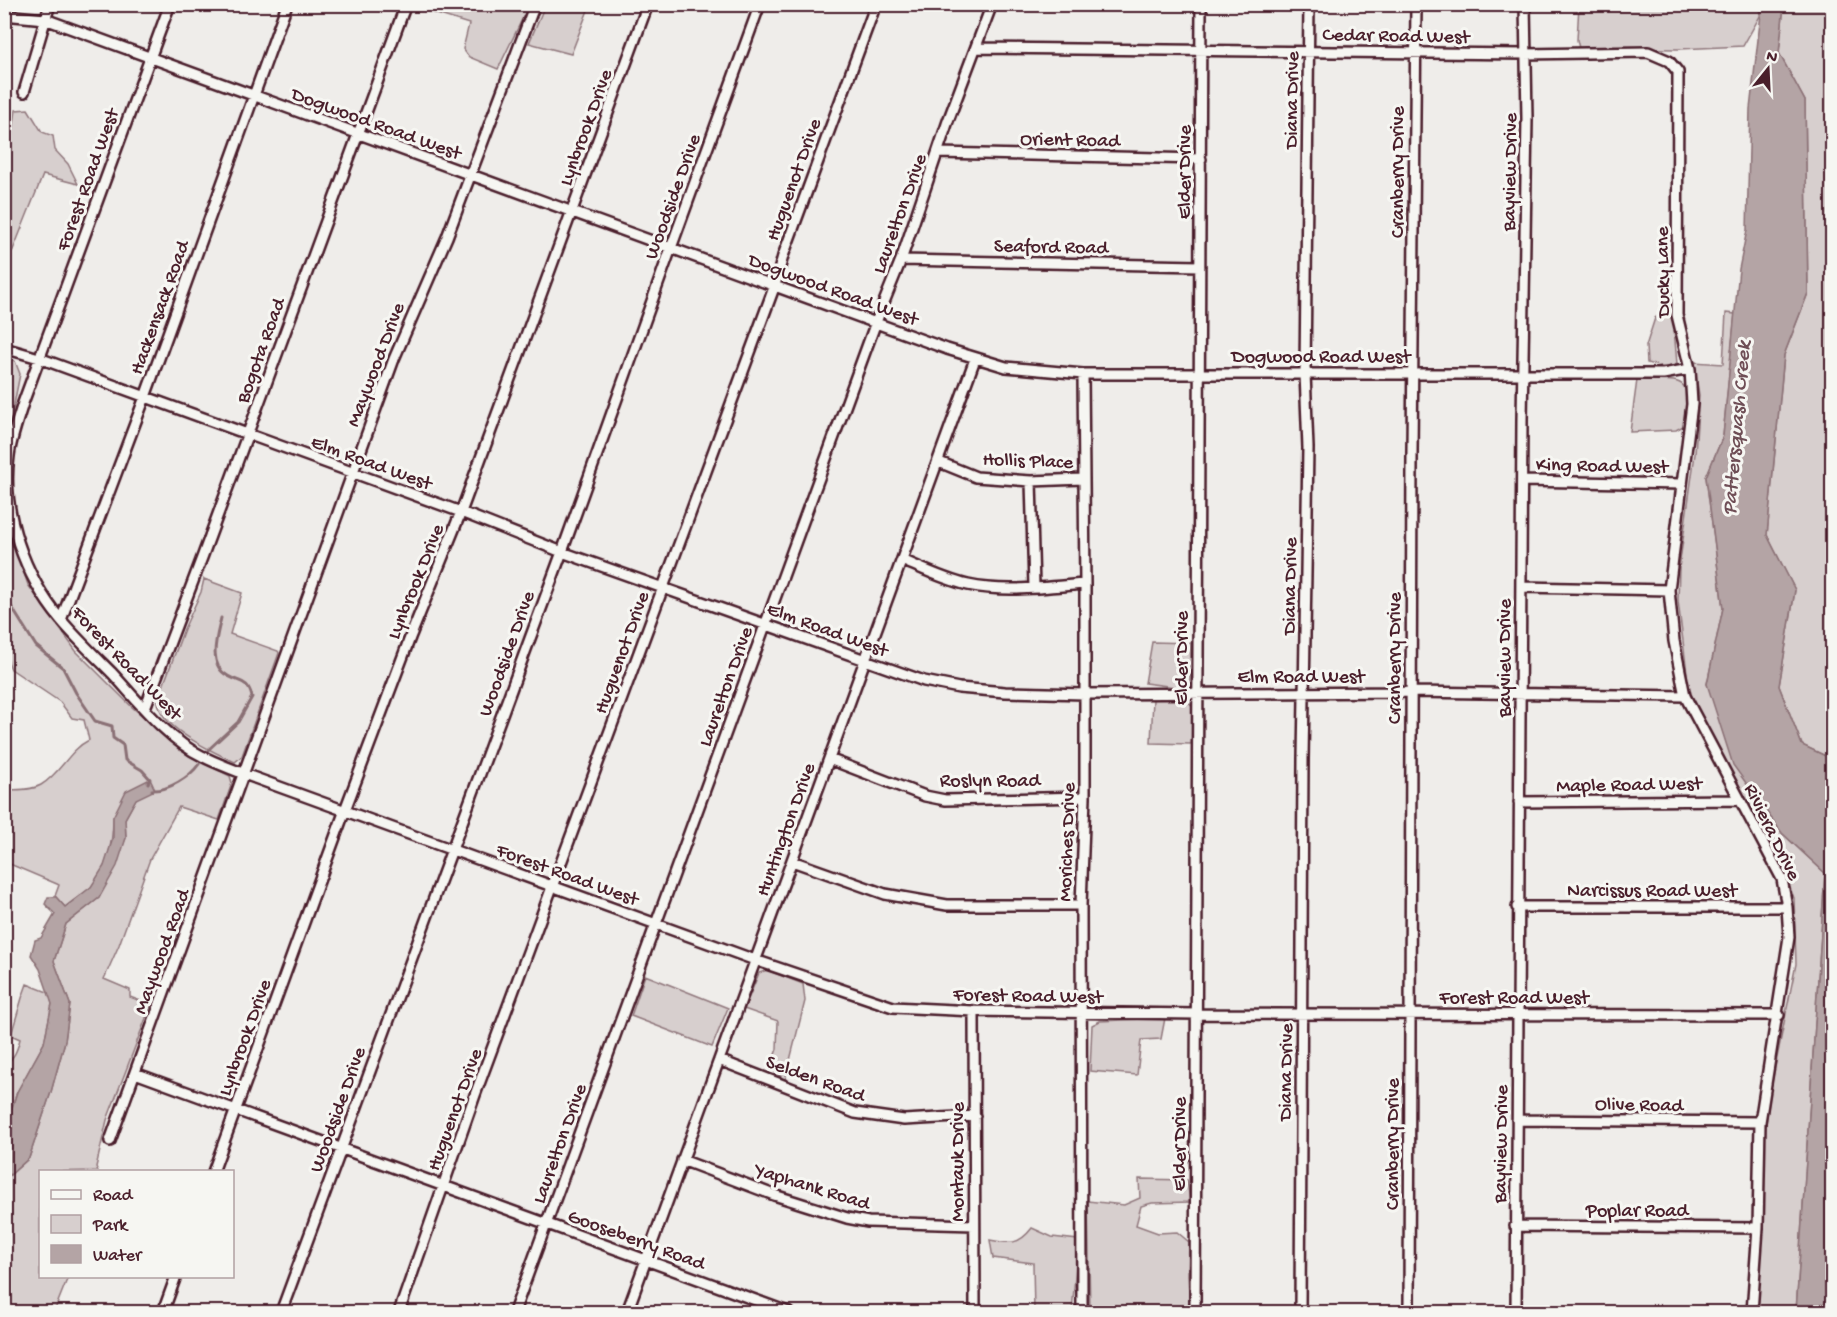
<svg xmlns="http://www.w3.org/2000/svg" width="1837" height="1317" viewBox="0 0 1837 1317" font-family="'Gochi Hand',sans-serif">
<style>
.green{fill:#d7cfce;stroke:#90777c;stroke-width:1.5}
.water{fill:#b4a4a5;stroke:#8a6f74;stroke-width:1.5}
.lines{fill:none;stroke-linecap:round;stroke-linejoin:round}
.stream{stroke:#8a6f74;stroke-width:3}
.minor-casing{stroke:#4a1f2b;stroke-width:14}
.minor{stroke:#f6f6f2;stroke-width:9}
.labels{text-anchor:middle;stroke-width:6;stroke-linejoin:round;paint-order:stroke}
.street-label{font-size:20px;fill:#4a1f2b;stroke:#f6f6f2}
.water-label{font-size:21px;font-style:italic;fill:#6f4e56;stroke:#f6f6f2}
</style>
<rect width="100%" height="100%" fill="#efedea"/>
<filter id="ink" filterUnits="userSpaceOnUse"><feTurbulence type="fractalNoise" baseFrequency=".0167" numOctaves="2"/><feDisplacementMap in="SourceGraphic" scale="12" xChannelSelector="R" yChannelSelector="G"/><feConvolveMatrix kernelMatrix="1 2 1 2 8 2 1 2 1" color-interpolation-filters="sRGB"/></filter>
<g filter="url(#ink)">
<path class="green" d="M420,5H529L498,69L469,57L463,49L469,24L424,10Z
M545,5H590L571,54L529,43Z
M1579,5H1761L1760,16L1743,46L1679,49L1579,48L1577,40Z
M1784,5H1832V759L1802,745L1779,686L1795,590L1767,535L1784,355L1808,293L1805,101L1779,53Z
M28,109L42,132L53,136L55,150L68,164L78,184L43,175L13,250L5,261L10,151L16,110Z
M1672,306L1677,364L1669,369L1647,363L1646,346L1655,318Z
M1726,313L1735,314L1723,436L1706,477L1723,608L1707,684L1782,833L1825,873L1796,1312H1758L1761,1162L1771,1087L1796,964L1794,898L1776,853L1713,750L1689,689L1678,601L1679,568L1695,454L1699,395L1694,362L1723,364Z
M5,357L15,361L20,374L5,450Z
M1637,380C1683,382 1690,372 1687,424L1676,430L1630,432Z
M4,497L7,523L28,585L76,651L132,707L188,755L230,776L232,783L219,820L179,807L150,859L119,945L104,979L130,990V997L151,1005L107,1120L96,1167L98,1171L40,1172V1276L68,1277L54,1312H5V1187L9,1176L29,1158L51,1092L65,1041L70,1004L54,961L66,924L99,898L126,838L125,819L136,799L150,779L113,817C113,842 108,868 91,887C84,894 73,900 65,907L55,896L59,885L57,884L5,862V790C16,789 31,791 41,785C61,773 69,750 89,740L84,720L72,718L60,702L11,669L5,654Z
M204,579L242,593L230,634L278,651L279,653L242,756L235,762C214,752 157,727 158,700L184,629L201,592Z
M1152,642L1191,643L1190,684L1183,688L1145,683Z
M1153,699H1186L1195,709L1191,744L1151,743Z
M767,970L803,984L805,1001L785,1080L770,1068L777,1049L778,1021L744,1009L759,973Z
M645,975L728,1008L712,1047L631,1016Z
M27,984L50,993L52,1004L44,1043L17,1092L5,1130V1065C14,1058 17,1051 20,1039L11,1035L22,998Z
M1165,1018L1161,1039L1141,1040L1137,1075L1090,1071L1092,1025L1100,1021Z
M1139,1179L1187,1180L1190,1202L1152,1203L1141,1206L1136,1225L1158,1233L1177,1232L1189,1242L1188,1275L1190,1312H1090L1088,1201L1124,1205L1140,1198Z
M1032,1228L1052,1237L1078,1240L1072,1312H1034L1033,1263L993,1258L990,1240C1010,1244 1019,1245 1032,1228Z"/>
<path class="water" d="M1762,5H1784L1779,53L1805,101L1808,293L1784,355L1767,535L1795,590L1779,686L1802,745L1832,759V1312H1796L1825,873L1782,833L1733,765L1707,684L1723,608L1706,477L1723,436L1739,269L1747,230L1750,109Z
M150,779L155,790L136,799L125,819L126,838L117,866L99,898L66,924L54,961L70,1004L65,1041L51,1092L29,1158L9,1176L5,1187V1130L17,1092L44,1043L52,1004L40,969L31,955L35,940L41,938L55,914L45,904L48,897H56L65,907L91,887L104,866L113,838V817L126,791Z"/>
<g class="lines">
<path class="stream" d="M4,423L5,422
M4,595L36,646L63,668L76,693L95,721L112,726L113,738L123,745L125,760L142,770L150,779L148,783
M208,750L238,722L252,697C248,680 241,683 228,676C207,665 217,636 221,618
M152,790C168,791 190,777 199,764"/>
<g class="minor-casing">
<path id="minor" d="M170,4L23,403C18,420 11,438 9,456C1,513 25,577 61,620C77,639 95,656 112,673C137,700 168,740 202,756C215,763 230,768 244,774L755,960L893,1007L974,1011L1197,1014L1779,1015
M4,15L45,19L947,349L1006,367L1083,374H1663L1690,369
M977,48L1525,54L1648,52L1669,61L1678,72L1677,315L1690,369L1692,404L1669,590L1674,641L1685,696L1782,879L1787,907L1789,937L1760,1122L1758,1228L1752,1312
M24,92L50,4
M938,153L1201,159
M901,260L1200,266
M4,348L39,358L461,512L562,552L924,681L959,688L1005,692L1084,694L1411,692L1685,696
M939,462L976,477L1031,481L1083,479
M1031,481L1034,587
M1522,481L1682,484
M902,560C923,569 945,580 968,585C1005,593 1048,587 1085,584
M1521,587L1669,590
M61,620L145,397L287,4
M145,708L203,555L406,4
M829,759L925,796L945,800L1085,797
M1519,802L1740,800
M792,861L885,894L947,905H1081
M1517,907H1787
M974,1011L975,1312
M719,1060L855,1113L904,1120L975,1116
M135,1073L788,1312
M1517,1120L1760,1122
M110,1141L394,359L447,237L535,4
M682,1160L774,1195L847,1218L868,1222L974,1225
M213,1172L345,810L411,635L461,512L648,4
M1515,1226L1758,1228
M163,1312L176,1276
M281,1312L562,552L671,248L760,4
M399,1312L475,1095L775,285L783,256L876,4
M514,1312L876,322L901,260L948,121L992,4
M627,1312L975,359
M1082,1312L1081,905L1085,797V584L1083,374
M1195,1312L1201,4
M1300,1312L1303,759L1308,448L1305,373L1309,4
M1409,1312L1412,453L1416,4
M1516,1312L1522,420L1527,119L1525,4"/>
</g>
<use href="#minor" class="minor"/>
</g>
</g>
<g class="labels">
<g class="street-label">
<text transform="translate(1396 34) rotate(1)" y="7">Cedar Road West</text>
<text transform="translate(1290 100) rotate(-89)" y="7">Diana Drive</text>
<text transform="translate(377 122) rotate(20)" y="7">Dogwood Road West</text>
<text transform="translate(584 127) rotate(-70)" y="7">Lynbrook Drive</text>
<text transform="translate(1070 138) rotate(1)" y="7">Orient Road</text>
<text transform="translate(1183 172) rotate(-90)" y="7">Elder Drive</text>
<text transform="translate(1396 172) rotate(-90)" y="7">Cranberry Drive</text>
<text transform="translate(1508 172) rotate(-89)" y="7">Bayview Drive</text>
<text transform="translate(86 179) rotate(-70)" y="7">Forest Road West</text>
<text transform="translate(792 179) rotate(-70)" y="7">Huguenot Drive</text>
<text transform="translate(671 196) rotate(-70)" y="7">Woodside Drive</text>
<text transform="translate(898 213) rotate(-70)" y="7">Laurelton Drive</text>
<text transform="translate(1051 245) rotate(1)" y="7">Seaford Road</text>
<text transform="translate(1661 272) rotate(-91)" y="7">Ducky Lane</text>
<text transform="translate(834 288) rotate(20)" y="7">Dogwood Road West</text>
<text transform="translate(158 307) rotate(-70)" y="7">Hackensack Road</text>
<text transform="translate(259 350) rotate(-70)" y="7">Bogota Road</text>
<text x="1321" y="362">Dogwood Road West</text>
<text transform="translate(374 364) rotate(-69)" y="7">Maywood Drive</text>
<text transform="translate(1028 459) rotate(2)" y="7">Hollis Place</text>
<text transform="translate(372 461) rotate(20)" y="7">Elm Road West</text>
<text transform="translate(1602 464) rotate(1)" y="7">King Road West</text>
<text transform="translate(414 581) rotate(-68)" y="7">Lynbrook Drive</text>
<text transform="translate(1288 586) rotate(-89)" y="7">Diana Drive</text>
<text transform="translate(828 628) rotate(20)" y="7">Elm Road West</text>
<text transform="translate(620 652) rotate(-70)" y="7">Huguenot Drive</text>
<text transform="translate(505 653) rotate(-70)" y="7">Woodside Drive</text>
<text transform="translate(1180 658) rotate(-90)" y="7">Elder Drive</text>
<text transform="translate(1393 658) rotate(-90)" y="7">Cranberry Drive</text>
<text transform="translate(1503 658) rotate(-90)" y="7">Bayview Drive</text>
<text transform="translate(128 662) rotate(46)" y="7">Forest Road West</text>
<text x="1301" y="682">Elm Road West</text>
<text transform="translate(724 686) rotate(-70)" y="7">Laurelton Drive</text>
<text x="990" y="786">Roslyn Road</text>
<text transform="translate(1629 783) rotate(-1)" y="7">Maple Road West</text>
<text transform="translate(784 829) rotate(-70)" y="7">Huntington Drive</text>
<text transform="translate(1774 831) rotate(64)" y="7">Riviera Drive</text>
<text transform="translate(1065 842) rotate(-88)" y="7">Moriches Drive</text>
<text transform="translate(568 873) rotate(20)" y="7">Forest Road West</text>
<text x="1652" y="896">Narcissus Road West</text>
<text transform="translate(160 951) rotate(-70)" y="7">Maywood Road</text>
<text transform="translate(1028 994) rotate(1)" y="7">Forest Road West</text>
<text x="1514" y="1003">Forest Road West</text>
<text transform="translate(243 1037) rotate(-70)" y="7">Lynbrook Drive</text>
<text transform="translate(1284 1072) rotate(-89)" y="7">Diana Drive</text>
<text transform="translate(816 1077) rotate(20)" y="7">Selden Road</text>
<text transform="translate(1639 1103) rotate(1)" y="7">Olive Road</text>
<text transform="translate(336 1109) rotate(-70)" y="7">Woodside Drive</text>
<text transform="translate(453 1109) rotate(-70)" y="7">Huguenot Drive</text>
<text transform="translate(558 1143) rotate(-70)" y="7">Laurelton Drive</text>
<text transform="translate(1178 1144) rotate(-90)" y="7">Elder Drive</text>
<text transform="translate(1391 1144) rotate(-90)" y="7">Cranberry Drive</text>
<text transform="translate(1499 1144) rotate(-89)" y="7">Bayview Drive</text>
<text transform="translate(956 1162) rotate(-90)" y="7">Montauk Drive</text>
<text transform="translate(813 1185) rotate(17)" y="7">Yaphank Road</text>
<text x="1637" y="1216">Poplar Road</text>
<text transform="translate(637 1238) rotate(20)" y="7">Gooseberry Road</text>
</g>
<g class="water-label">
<text transform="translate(1735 428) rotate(-85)" y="7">Pattersquash Creek</text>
</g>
</g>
<rect width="1837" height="1317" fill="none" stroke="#f6f6f2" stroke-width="24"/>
<rect x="12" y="12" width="1813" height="1293" fill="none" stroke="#4a1f2b" stroke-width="2" filter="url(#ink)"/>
<rect x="39" y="1170" width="195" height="108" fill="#f6f6f2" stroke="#b1a0a2" stroke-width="1.5"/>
<rect x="51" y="1190" width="30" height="9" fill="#f6f6f2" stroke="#b1a0a2" stroke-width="1.5"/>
<text x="93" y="1200" font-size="18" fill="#4a1f2b">Road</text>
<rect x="51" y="1215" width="30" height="18" fill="#d7cfce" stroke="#b1a0a2" stroke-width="1.5"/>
<text x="93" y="1230" font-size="18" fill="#4a1f2b">Park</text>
<rect x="51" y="1245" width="30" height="18" fill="#b4a4a5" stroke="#b1a0a2" stroke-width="1.5"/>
<text x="93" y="1260" font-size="18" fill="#4a1f2b">Water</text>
<g transform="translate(1768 69) rotate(18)" stroke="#f6f6f2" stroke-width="4.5" paint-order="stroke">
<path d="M0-4.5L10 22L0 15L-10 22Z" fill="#4a1f2b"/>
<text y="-9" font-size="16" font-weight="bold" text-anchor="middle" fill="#4a1f2b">N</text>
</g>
</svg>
